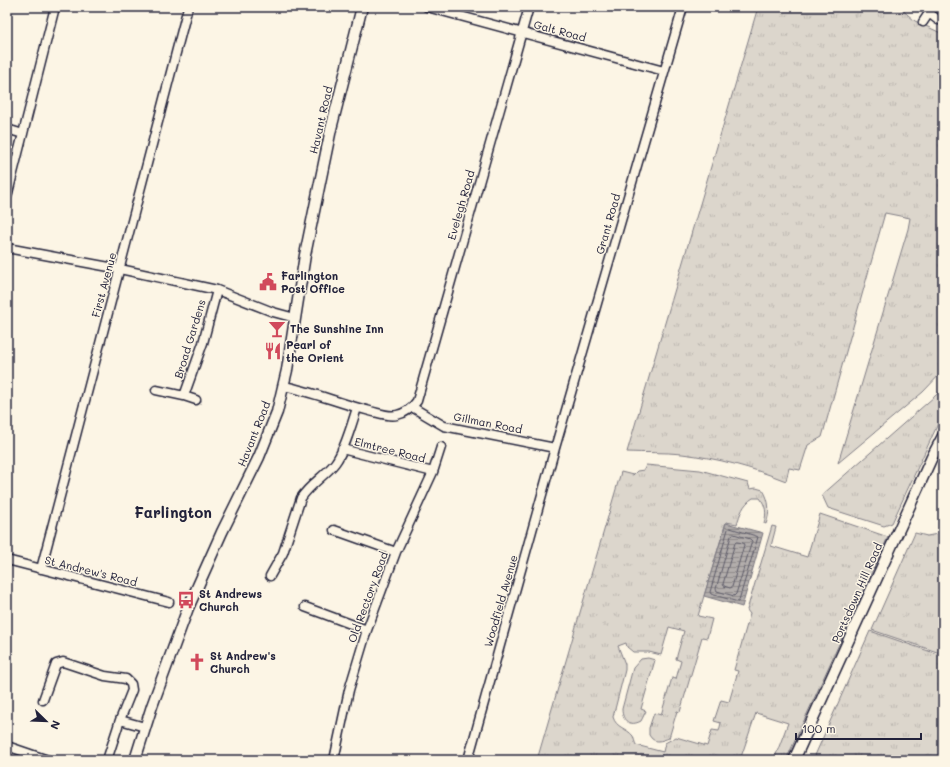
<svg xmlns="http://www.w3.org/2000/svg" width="950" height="767" viewBox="0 0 950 767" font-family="Mali,sans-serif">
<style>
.grass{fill:url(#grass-tufts);stroke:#7f7c84}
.water{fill:url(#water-rules);stroke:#78757e}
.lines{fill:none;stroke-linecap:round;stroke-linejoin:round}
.shore{stroke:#5c5a68;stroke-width:1}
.minor-casing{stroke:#22223b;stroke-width:11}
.major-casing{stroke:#22223b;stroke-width:13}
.minor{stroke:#fcf5e5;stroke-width:8}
.major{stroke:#fcf5e5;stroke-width:10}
.labels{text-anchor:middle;stroke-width:3;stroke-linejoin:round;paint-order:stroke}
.street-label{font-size:11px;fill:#22223b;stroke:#fcf5e5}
.poi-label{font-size:11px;font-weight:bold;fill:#22223b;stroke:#fcf5e5;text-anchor:start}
.district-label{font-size:15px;font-weight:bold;fill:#22223b;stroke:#fcf5e5}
</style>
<defs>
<pattern id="grass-tufts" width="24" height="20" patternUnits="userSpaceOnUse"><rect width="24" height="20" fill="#dcd6cc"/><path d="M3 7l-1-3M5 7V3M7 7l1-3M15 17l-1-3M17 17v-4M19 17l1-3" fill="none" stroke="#bcb7b0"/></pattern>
<pattern id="water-rules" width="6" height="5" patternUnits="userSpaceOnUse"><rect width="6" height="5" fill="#b2adab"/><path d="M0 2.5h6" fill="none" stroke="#908c8c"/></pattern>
</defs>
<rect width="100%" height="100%" fill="#fcf5e5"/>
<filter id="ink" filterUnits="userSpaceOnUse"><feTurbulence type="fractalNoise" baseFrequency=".025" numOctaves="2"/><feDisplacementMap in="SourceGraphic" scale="8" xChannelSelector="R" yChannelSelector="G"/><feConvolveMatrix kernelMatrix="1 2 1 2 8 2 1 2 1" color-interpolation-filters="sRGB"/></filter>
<g filter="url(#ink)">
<path class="grass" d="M758,7H899L915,21L943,34V371L923,392L838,463L908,229L910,218L885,213L822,437L808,445L800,470L789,468L786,481C753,468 717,458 682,454C664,452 645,453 627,452Z
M943,389V413L892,523L884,526L828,508L822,495Z
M646,465L700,470L748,483L750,489L756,488L763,490C770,501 770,513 766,524L764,523C767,513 766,506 760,498H753C743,504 740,514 737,524L726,522L698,616L712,619L707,638L702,637L680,712L677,711L669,738C661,741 654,744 649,735V728L654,713L661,715L672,678L676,679L681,661L676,659L684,631L669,627L661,655L649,652H633L627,647L626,643L618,646L625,664V670L613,717C616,728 627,728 633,736C634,739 635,743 636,745L663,752L665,743L676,737L707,746L712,730L719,731L721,723L714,721L721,700L729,702L738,671L734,670L750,614L747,610L772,526L776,527L771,546L807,557L820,514L888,537L786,760H774L788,723L756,713L740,760H537L621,472L633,475L637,471L644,470Z
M915,533L927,536L943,533V654L872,630Z
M870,631L943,656V760H813Z
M648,658L655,660L641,709L646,711L641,721C630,727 622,721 622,709L633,668L641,659Z"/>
<path class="water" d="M726,523L763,533L742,607L704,596Z"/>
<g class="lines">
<path class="shore" d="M730,528L756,536L758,537L739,600L738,602L711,594L710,592L728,529Z
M734,534L750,539L752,541L736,594L734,596L717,591L716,589L731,536Z
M737,542L743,543L744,545L732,587L730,588L724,586L723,584L735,543Z"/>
<g class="minor-casing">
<path id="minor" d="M427,7L664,71
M929,13L938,20
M923,22L933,7
M7,129L23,134
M7,197L55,7
M7,248L120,269L217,290L273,312L295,318
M284,386C313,392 341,404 370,411C379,413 388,417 397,415C406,413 412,408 417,401L529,7
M156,390L184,396L196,400
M184,396L203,343L217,290
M412,407L444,426L555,448
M342,449L433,472
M334,530L396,552
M7,560L169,602
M41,569L188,7
M270,576L283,553L301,498C310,484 325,476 335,463C345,450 352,423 357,408
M305,607L367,630
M43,700L56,664L63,662L105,676L126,679L131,684L132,690L120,720L107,760
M120,720L145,727
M7,746L48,760
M334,760L349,690L367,630L396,552L433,472L441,447
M468,760L555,448L683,7"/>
</g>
<g class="major-casing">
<path id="major" d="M135,760L152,706L188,608L222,532L259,457L277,412L287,370L305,255L331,129L362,7
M794,760L932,457L943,436"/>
</g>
<use href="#minor" class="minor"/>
<use href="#major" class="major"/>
</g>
</g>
<defs>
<g id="civic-bare" transform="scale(1.38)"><path d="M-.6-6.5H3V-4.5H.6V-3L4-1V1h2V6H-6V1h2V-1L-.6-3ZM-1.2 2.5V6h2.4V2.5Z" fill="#d1495b" stroke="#fcf5e5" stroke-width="2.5" paint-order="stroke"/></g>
<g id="bar-bare" transform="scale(1.38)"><path d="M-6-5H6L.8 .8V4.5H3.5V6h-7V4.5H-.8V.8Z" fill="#d1495b" stroke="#fcf5e5" stroke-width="2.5" paint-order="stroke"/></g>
<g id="restaurant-bare" transform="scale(1.38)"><path d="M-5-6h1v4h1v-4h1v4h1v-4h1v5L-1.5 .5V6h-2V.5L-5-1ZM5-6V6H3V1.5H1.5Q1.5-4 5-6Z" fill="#d1495b" stroke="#fcf5e5" stroke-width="2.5" paint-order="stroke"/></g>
<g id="bus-bare" transform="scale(1.38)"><path d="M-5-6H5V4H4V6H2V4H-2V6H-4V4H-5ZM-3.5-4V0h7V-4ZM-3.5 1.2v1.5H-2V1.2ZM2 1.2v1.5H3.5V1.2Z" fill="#d1495b" stroke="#fcf5e5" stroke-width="2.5" paint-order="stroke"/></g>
<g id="church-bare" transform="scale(1.38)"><path d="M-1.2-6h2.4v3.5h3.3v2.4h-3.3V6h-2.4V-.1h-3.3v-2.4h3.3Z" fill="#d1495b" stroke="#fcf5e5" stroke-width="2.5" paint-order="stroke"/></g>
</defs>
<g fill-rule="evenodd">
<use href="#civic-bare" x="268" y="282"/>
<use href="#bar-bare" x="277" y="329"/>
<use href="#restaurant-bare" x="273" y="351"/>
<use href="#bus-bare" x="186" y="600"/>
<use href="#church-bare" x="197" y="662"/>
</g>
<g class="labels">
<g class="street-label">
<text transform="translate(560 31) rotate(15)" y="4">Galt Road</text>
<text transform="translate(321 120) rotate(-77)" y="4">Havant Road</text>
<text transform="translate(461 205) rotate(-74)" y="4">Evelegh Road</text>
<text transform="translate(608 224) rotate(-74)" y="4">Grant Road</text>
<text transform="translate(104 285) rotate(-75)" y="4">First Avenue</text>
<text transform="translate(190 339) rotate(-73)" y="4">Broad Gardens</text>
<text transform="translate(488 423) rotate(11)" y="4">Gillman Road</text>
<text transform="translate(254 434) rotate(-68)" y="4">Havant Road</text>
<text transform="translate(390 450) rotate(14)" y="4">Elmtree Road</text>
<text transform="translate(91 571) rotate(14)" y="4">St Andrew's Road</text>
<text transform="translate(857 593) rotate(-66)" y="4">Portsdown Hill Road</text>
<text transform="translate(368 597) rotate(-70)" y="4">Old Rectory Road</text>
<text transform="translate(501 601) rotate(-74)" y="4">Woodfield Avenue</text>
</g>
<g class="poi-label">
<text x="281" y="280">Farlington<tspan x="281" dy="13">Post Office</tspan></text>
<text x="290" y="333">The Sunshine Inn</text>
<text x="286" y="349">Pearl of<tspan x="286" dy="13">the Orient</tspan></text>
<text x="199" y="598">St Andrews<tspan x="199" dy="13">Church</tspan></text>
<text x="210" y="660">St Andrew's<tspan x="210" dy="13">Church</tspan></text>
</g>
<g class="district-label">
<text x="173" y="518">Farlington</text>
</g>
</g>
<rect width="950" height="767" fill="none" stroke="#fcf5e5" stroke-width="24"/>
<rect x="12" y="12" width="926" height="743" fill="none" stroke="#22223b" stroke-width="1.5" filter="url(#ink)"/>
<g transform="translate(46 721) rotate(113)" stroke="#fcf5e5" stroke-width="3" paint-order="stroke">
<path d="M0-3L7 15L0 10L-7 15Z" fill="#22223b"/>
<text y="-6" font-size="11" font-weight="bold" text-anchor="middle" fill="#22223b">N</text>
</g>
<path d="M796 733v6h125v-6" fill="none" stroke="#22223b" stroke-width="2"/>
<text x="802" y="733" font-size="12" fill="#22223b" stroke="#fcf5e5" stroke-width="3" paint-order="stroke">100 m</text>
</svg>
